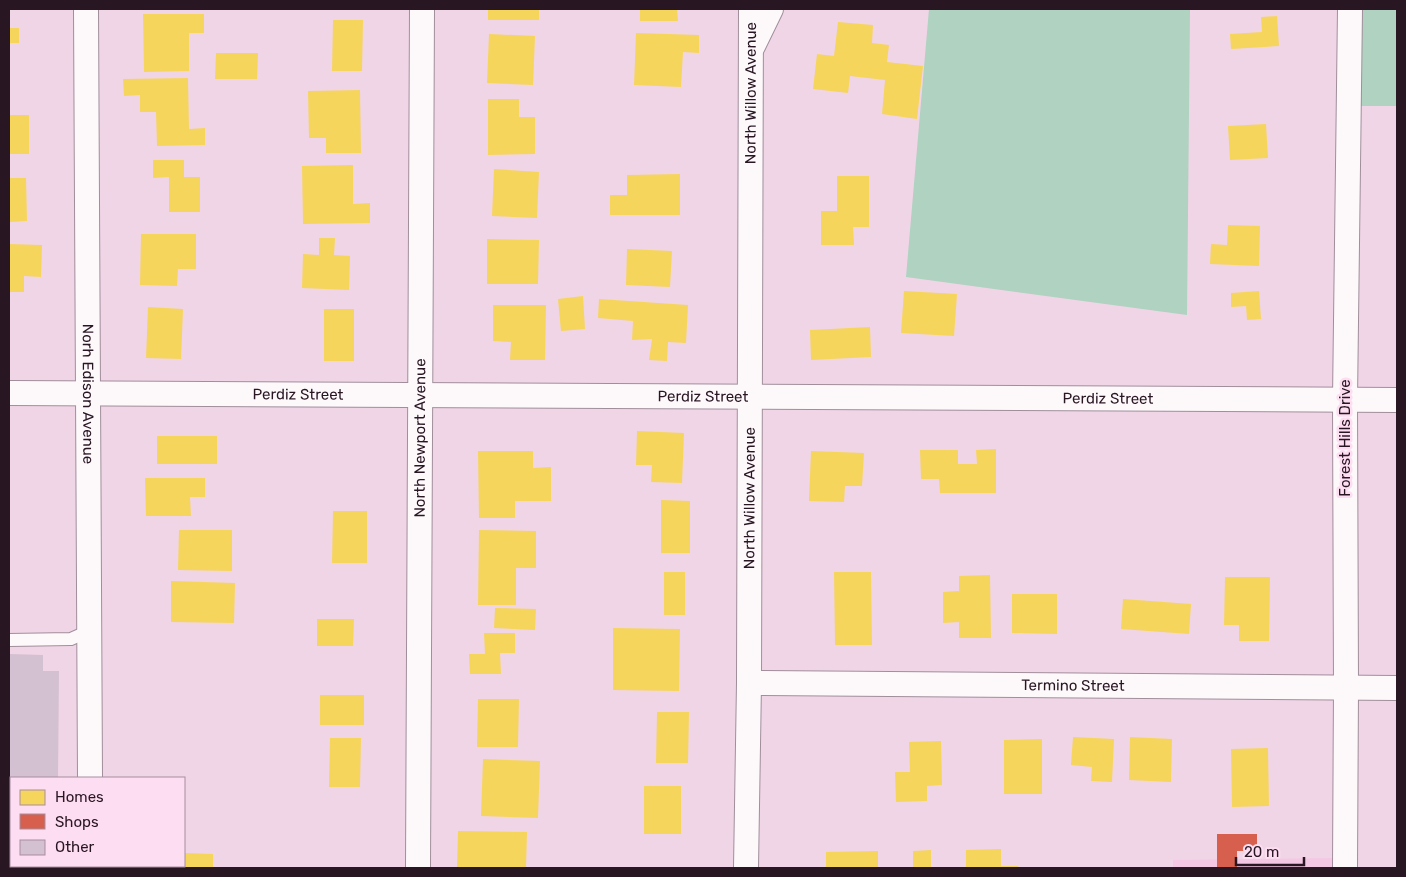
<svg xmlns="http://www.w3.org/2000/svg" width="1406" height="877" viewBox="0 0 1406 877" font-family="Rubik,sans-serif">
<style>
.built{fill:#f4c8e4}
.green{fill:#afd2c1}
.homes{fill:#f6d55c}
.shops{fill:#d6604d}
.building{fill:#d3c0d0}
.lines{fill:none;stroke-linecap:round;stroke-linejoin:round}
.lane-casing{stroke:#a18e9b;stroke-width:14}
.street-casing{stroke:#a18e9b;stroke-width:26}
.lane{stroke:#fdf9fb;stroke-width:12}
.street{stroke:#fdf9fb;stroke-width:24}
.labels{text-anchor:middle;stroke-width:5;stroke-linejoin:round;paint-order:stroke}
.street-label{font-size:15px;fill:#291623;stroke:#fdddf1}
</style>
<rect width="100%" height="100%" fill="#f0d5e6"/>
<path class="built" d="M1333,858V868H1173V860Z"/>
<path class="green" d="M929,9H1190L1187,315L906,277Z
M1350,9H1397V106H1349Z"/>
<path class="homes" d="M488,9H539V20H488Z
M640,9H677L678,21H640Z
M143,14H204V33H189V71L144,72Z
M1277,16L1279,46L1231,49L1230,34L1262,32L1261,17Z
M333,20H363L362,71H332Z
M838,22L873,25L872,43L889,45L887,62L923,66L917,119L882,114L885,80L850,76L848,93L813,89L817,54L834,56Z
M9,28H19V43H9Z
M636,33L699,35V53L683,52L681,87L634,85Z
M489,34L535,36L533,85L487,83Z
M216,53H258L257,79H215Z
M188,78L189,129L205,128V145L157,146L156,112H140V95L124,96L123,79Z
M360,90L361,153H326V138H309L308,91Z
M488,99H519V117H535V154L488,155Z
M9,115H29V154H9Z
M1266,124L1268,158L1230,160L1228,126Z
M153,160H184V177H200V212H169V177L153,178Z
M353,165V204L370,203V223L303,224L302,166Z
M494,169L539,172L537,218L492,216Z
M680,174V215H610V195H627V175Z
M837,176H869V227H853L854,245H821V211H837Z
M9,178H26L27,221L9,222Z
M1228,225L1260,226L1259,266L1210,264L1211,244L1227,245Z
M141,234H196V269H178L177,286L140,285Z
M319,238H335L334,255L350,256L349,290L302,288L303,254L319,255Z
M487,239L539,240L538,284H487Z
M9,244L42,245L41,277L24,276V292H9Z
M627,249L672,251L670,287L626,285Z
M904,291L957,294L954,336L901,333Z
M1259,291L1261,319L1247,320L1246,306L1231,307V293Z
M583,296L585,329L561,331L558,299Z
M599,299L688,305L686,343L668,342L667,361L649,360L652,339L632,340L633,321L598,318Z
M493,305H546L545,360H510L511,342L493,341Z
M148,307L183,309L181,359L146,358Z
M324,309H354V361H324Z
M870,327L871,357L811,360L810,330Z
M637,431L684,433L682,483L651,482L652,465H636Z
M157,436H217V464H157Z
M996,449V493H940L939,479H921L920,450H958V464H977L976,450Z
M478,451H533V468L551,467V501H515V518H479Z
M811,451L864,453L862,486H845L844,502L809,501Z
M145,478H205V497H190L191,516H146Z
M661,500L690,501V553H661Z
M333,511H367V563H332Z
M179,530H232V571L178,570Z
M479,530L536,531V568H516V605H478Z
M664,572H685V615H664Z
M834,572H871L872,645H835Z
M990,575L991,638H959V622L943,623V592L959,591V576Z
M1225,577H1270L1269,641H1239V625H1224Z
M171,581L235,583L234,623L171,622Z
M1012,594H1057V634L1012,633Z
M1123,599L1191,604L1189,634L1121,629Z
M495,608L536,609L535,630L494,628Z
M317,619H354L353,646H317Z
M613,628L680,629L679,691L613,690Z
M484,633H515V653H500L501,674H470L469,654H485Z
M320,695H364V725H320Z
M478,699H519L518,747H477Z
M657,712H689L688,763H656Z
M1073,737L1114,739L1112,782L1091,781L1092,767L1071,765Z
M1130,737L1172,739L1171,782L1129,780Z
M330,738H361L360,787H329Z
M1042,739V794H1004V740Z
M941,741L942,785L927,786V801L896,802L895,772H910L909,742Z
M1268,748L1269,806L1232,807L1231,749Z
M483,759L540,761L538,818L481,816Z
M644,786H681V834H644Z
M458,831L527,832L526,868H457Z
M1001,849V866H1018L1019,868H966V850Z
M931,850V868H913V851Z
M878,851V868H826V852Z
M184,853L213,854V868H162V866H184Z"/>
<path class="shops" d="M1217,834H1257V851H1237V867H1217Z"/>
<path class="building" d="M9,654L43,655V671H59L58,778H11V866H57V868H9Z"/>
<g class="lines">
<g class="lane-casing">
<path id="lane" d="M9,640L71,639L89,631"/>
</g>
<g class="street-casing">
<g id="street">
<path id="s1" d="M86,9L90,778"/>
<path d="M753,46L771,9"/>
<path id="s2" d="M9,393L1397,400"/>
<path id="s3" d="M749,683L1397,688"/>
<path d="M90,866V868"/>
<path id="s4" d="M418,868L422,9"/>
<path id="s5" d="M746,868L749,683L751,9"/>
<path d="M1345,868L1346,688L1345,400L1350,9"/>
</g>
</g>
<use href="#lane" class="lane"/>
<use href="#street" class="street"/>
</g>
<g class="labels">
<g class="street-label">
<text dy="5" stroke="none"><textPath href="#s5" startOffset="775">North Willow Avenue</textPath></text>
<text dy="5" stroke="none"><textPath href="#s1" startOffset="385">Norh Edison Avenue</textPath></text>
<text dy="5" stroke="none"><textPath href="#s2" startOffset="289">Perdiz Street</textPath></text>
<text dy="5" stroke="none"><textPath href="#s2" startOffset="694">Perdiz Street</textPath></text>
<text dy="5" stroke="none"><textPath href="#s2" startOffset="1099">Perdiz Street</textPath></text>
<text transform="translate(1345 438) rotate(-90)" y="5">Forest Hills Drive</text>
<text dy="5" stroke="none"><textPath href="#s4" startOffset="430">North Newport Avenue</textPath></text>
<text dy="5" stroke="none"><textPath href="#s5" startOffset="370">North Willow Avenue</textPath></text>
<text dy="5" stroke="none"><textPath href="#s3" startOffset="324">Termino Street</textPath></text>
</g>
</g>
<rect width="1406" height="877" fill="none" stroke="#291623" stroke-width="20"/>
<rect x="10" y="777" width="175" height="90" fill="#fdddf1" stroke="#a88d9f"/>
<rect x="20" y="790" width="25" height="15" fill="#f6d55c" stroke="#a88d9f"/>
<text x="55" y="802" font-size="15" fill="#291623">Homes</text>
<rect x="20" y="814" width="25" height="15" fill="#d6604d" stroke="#a88d9f"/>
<text x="55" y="827" font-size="15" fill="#291623">Shops</text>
<rect x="20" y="840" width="25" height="15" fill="#d3c0d0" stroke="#a88d9f"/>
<text x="55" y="852" font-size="15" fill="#291623">Other</text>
<path d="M1236 857v8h68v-8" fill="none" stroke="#291623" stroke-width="2.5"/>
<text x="1244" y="857" font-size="15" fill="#291623" stroke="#fdddf1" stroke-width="4" paint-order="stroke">20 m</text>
</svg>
